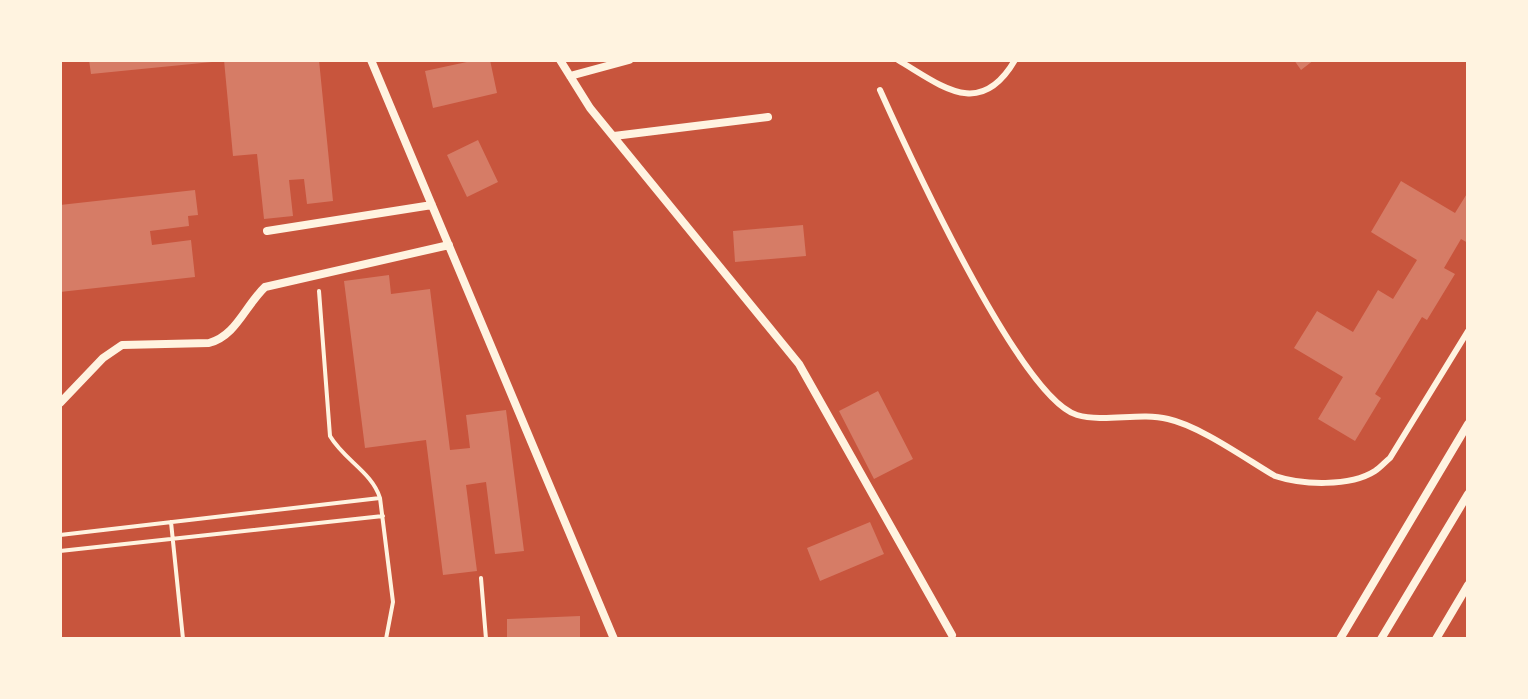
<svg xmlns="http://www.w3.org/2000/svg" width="1528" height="699" viewBox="0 0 1528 699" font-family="'Alegreya Sans',sans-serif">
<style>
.building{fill:#d67c66}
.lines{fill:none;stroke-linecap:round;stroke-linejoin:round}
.path{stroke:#fff3e0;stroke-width:4}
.service{stroke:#fff3e0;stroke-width:6}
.minor{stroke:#fff3e0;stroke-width:8}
</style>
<rect width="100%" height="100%" fill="#c8553d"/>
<path class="building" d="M89,60H212V62L91,74Z
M224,60H319L333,201L307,204L304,179L289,180L293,216L264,219L257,154L233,156Z
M476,60H490L497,93L433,108L425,71Z
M1294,60H1314L1301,70Z
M478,140L498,182L467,197L447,155Z
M1401,181L1455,213L1468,192V243L1461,239L1444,268L1455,274L1427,320L1422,317L1375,394L1381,398L1355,441L1318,419L1343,377L1294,348L1317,311L1353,332L1378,290L1393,299L1417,260L1371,232Z
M195,190L198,215L188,216L189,226L150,231L152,245L191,240L195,277L60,292V205Z
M803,225L806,256L735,262L733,231Z
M389,275L391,294L430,289L450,450L470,448L466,415L506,410L524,551L495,554L486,482L466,485L477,571L443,575L426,440L365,448L344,281Z
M878,391L913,459L874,479L839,411Z
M870,522L884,554L820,581L807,548Z
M580,616V639H507V619Z"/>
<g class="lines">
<path class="path" d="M380,498L393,602L386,639
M171,522L183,639
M60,535L380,498C372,472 344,460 330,436L319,291
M60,551L383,516
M481,578L486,639"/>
<path class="service" d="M898,60C942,86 980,120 1015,60
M880,90C907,150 1020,398 1077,415C1105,423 1139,412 1168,419C1200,426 1246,459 1275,476C1302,485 1350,487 1375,471C1380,468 1385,462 1390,458L1468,331"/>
<path class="minor" d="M371,60L614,639
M560,60L590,108L799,364L952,635
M570,76L629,60
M614,136L768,117
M267,231L432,205
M60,403L103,358L122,345L209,343C236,336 245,306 265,287L449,245
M1340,639L1468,424
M1381,639L1468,494
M1436,639L1468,585"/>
</g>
<rect width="1528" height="699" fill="none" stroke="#fff3e0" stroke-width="124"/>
</svg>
